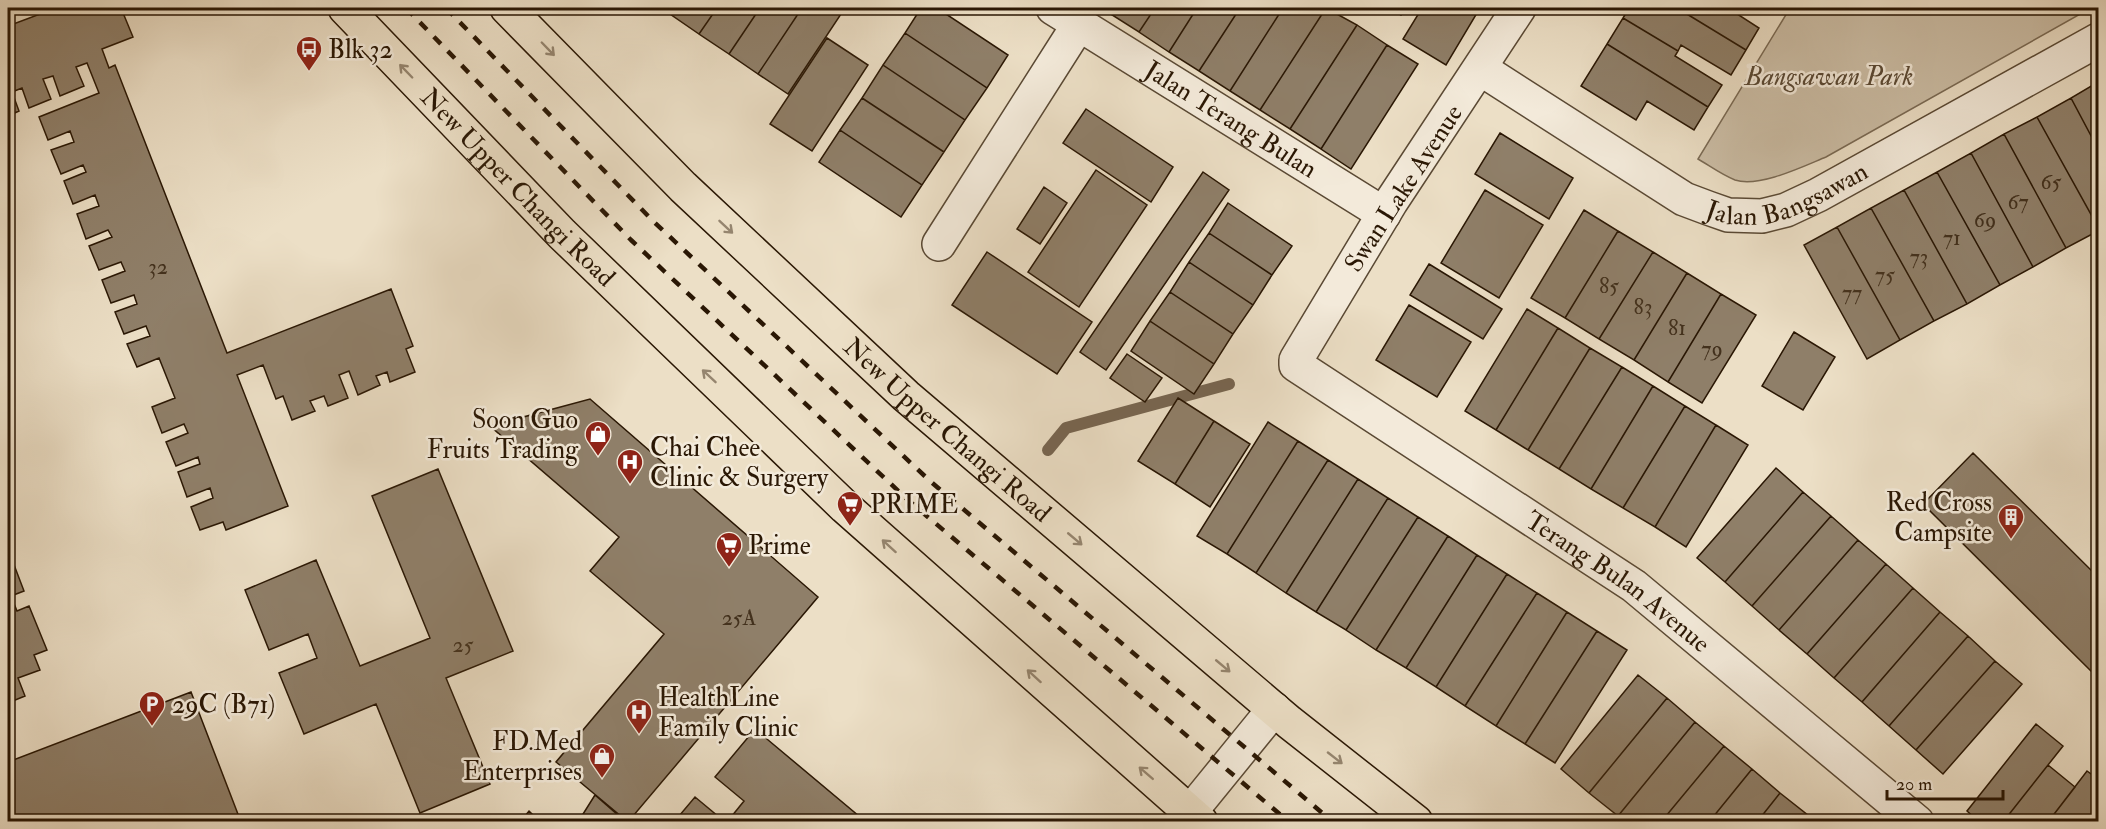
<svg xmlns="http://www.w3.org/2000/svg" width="2106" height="829" viewBox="0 0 2106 829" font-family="'IM FELL Double Pica',serif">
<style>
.green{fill:#cbbda5;stroke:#7a6a54;stroke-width:1.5}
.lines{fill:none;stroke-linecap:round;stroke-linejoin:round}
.stream{stroke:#776651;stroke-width:12}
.building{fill:#8f7f69;stroke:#2a1704;stroke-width:1.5}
.minor-casing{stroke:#5a4934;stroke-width:36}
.primary-casing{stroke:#2a1704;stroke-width:36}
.minor{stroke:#f3eada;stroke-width:33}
.primary{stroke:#ecdfc6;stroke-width:33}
.rail{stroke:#2a1704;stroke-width:4.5;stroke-dasharray:10 10;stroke-linecap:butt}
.oneway{stroke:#95856f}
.labels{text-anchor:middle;stroke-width:5;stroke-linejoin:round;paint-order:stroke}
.number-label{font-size:22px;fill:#43311d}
.poi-label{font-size:26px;fill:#2a1704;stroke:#f3eada;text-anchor:start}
.park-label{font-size:26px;font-style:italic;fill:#5a4934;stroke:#f3eada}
.street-label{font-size:26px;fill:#2a1704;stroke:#f3eada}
</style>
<rect width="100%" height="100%" fill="#ecdfc6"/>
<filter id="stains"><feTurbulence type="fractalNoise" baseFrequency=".00333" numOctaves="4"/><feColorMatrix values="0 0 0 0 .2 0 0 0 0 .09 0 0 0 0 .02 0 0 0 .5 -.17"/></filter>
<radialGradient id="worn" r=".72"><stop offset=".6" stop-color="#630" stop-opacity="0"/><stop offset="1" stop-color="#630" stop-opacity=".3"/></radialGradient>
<path class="green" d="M1790,8H2091L1826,157C1804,166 1759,188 1735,180C1722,175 1710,166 1698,159Z"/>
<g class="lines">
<path class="stream" d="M1048,450L1066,428L1229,384"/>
</g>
<path class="building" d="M56,8H121L133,37L102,49L109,68L115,65L227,353L391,289L413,346L406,349L415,372L390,382L387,372L376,376L380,385L358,395L349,371L339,375L348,398L328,406L324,396L310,401L315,411L292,420L283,396L276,399L263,365L237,375L288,506L226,530L223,522L200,530L191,507L213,498L210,488L187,497L178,472L200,464L198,457L176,466L166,442L188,433L184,424L162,433L152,407L175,398L159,358L137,367L127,344L150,336L146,326L124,334L115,312L137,304L134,295L111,303L102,280L125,271L121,262L99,270L89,246L112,237L108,230L86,239L77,214L99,206L95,195L73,204L64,181L86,172L83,165L61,174L51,150L74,142L70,131L48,140L39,117L99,93L87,63L76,67L84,86L60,96L53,76L43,79L51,99L29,108L22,88L12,92L19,111L8,116V26Z
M674,8H717L699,34L670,14Z
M717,8H760L729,54L699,34Z
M760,8H802L758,74L729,54Z
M802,8H845L788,94L758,74Z
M921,8H937L1008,55L987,88L905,33Z
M1112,8H1155L1139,32L1109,13Z
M1155,8H1197L1169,52L1139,32Z
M1197,8H1240L1199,71L1169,52Z
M1240,8H1283L1230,91L1199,71Z
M1283,8H1326L1260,110L1230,91Z
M1326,8L1357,25L1290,129L1260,110Z
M1389,8H1406L1401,15Z
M1422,8H1480L1446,65L1403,39Z
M1629,8H1677L1746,50L1731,75L1681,45L1678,51L1623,18Z
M1677,8H1728L1759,28L1746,50Z
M1623,18L1678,51L1675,56L1722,85L1708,107L1607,44Z
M1357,25L1387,45L1321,149L1290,129Z
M905,33L987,88L965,120L883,65Z
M827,38L868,65L812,151L770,124Z
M1607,44L1708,107L1694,130L1647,101L1636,120L1581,86Z
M1387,45L1418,64L1351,169L1321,149Z
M883,65L965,120L944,152L862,98Z
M2098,82V149L2071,98Z
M862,98L944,152L922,185L840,130Z
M2071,98L2098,149V227L2037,117Z
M1086,109L1173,167L1151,202L1063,143Z
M2037,117L2098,227V231L2066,248L2004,134Z
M840,130L922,185L901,217L819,162Z
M1500,133L1573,178L1549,219L1475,174Z
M2004,134L2066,248L2033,267L1971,153Z
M1971,153L2033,267L2000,285L1937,172Z
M1096,170L1147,205L1079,307L1028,272Z
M1203,172L1229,190L1106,370L1080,352Z
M1937,172L2000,285L1967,304L1904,190Z
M1044,187L1067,203L1040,244L1017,229Z
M1485,190L1543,225L1499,298L1441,263Z
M1904,190L1967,304L1934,321L1871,208Z
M1228,203L1292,246L1272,275L1209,233Z
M1871,208L1934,321L1900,340L1837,227Z
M1584,210L1618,231L1565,318L1531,298Z
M1837,227L1900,340L1867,359L1804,245Z
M1618,231L1653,252L1599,339L1565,318Z
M1209,233L1272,275L1253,305L1189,262Z
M987,252L1092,322L1057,374L952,305Z
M1653,252L1687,273L1634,360L1599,339Z
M1189,262L1253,305L1233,334L1170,292Z
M1429,264L1502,309L1483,339L1410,295Z
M1687,273L1721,294L1668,382L1634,360Z
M1170,292L1233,334L1214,364L1150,321Z
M1721,294L1756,315L1702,403L1668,382Z
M1409,305L1471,342L1437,397L1376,360Z
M1527,309L1558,328L1496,430L1465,411Z
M1150,321L1214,364L1194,394L1131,351Z
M1558,328L1590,348L1528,450L1496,430Z
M1794,332L1835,357L1803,410L1762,386Z
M1590,348L1622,367L1559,469L1528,450Z
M1127,354L1162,378L1145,402L1110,378Z
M1622,367L1653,386L1591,489L1559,469Z
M1653,386L1685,406L1623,508L1591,489Z
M1178,398L1214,421L1175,484L1138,461Z
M590,399L818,597L628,822L556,762L664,634L590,571L619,537L490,426Z
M1685,406L1716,425L1655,527L1623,508Z
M1214,421L1250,444L1210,507L1175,484Z
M1268,422L1298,441L1227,554L1197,536Z
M1716,425L1748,445L1686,547L1655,527Z
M1298,441L1328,460L1256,573L1227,554Z
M1973,453L2098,577V678L1923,504Z
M1328,460L1358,479L1286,593L1256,573Z
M1776,468L1803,492L1725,582L1697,558Z
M438,469L513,651L446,678L490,784L420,813L376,704L304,734L279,673L317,658L308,634L269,650L245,590L316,560L360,666L430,638L372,496Z
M1358,479L1388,498L1316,612L1286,593Z
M1803,492L1831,516L1752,606L1725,582Z
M1388,498L1418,517L1346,630L1316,612Z
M1831,516L1858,540L1779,630L1752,606Z
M1418,517L1448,536L1376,650L1346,630Z
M1448,536L1477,555L1406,668L1376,650Z
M1858,540L1886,564L1807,654L1779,630Z
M8,549L24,591L11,596L17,611L29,606L47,650L34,655L40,670L18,678L25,696L8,703Z
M1477,555L1507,574L1436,687L1406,668Z
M1886,564L1913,588L1834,678L1807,654Z
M1507,574L1537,593L1465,706L1436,687Z
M1913,588L1940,612L1862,702L1834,678Z
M1537,593L1567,612L1496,726L1465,706Z
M1567,612L1597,631L1525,744L1496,726Z
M1940,612L1968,636L1889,726L1862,702Z
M1597,631L1627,650L1555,763L1525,744Z
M1968,636L1995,661L1916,750L1889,726Z
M1995,661L2022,684L1943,774L1916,750Z
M1638,675L1667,698L1589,793L1561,769Z
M191,692L241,822H8V762Z
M1667,698L1695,722L1618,816L1589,793Z
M1695,722L1724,746L1661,822H1624L1618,816Z
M2036,724L2063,746L2003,822H1979L1967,811Z
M755,729L866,822H727L744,801L715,777Z
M1724,746L1752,769L1709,822H1661Z
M2048,765L2075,787L2048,822H2003Z
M1752,769L1780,793L1757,822H1709Z
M2087,771L2098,779V814L2093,822H2048Z
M1780,793L1809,816L1805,822H1757Z
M595,795L619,816L615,822H578Z
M695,797L725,822H674Z
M529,811L540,822H520Z"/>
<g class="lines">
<g class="minor-casing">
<g id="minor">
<path id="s1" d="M1053,8L1384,214"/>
<path id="s2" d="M1519,8L1391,202L1296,360V365L1634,586L1917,822"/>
<path id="s3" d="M1481,69L1684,199L1708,208L1728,215L1762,216L1786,210L1818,195L2098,40"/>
<path d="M939,244L1079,24"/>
<path d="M1182,822L1274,709"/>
</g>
</g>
<g class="primary-casing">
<g id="primary">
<path id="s4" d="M345,8L562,234L845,507L1201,822"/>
<path id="s5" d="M507,8L683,187L906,396L1289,722L1416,822"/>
</g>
</g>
<use href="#minor" class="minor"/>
<use href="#primary" class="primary"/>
<path class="rail" d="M406,8L631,240L909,501L1289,822
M446,8L653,221L930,481L1333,822"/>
</g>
<defs><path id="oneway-shaft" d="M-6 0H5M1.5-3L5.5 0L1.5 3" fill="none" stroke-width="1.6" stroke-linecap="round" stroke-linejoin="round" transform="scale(1.5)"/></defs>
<g class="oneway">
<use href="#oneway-shaft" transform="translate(548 49) rotate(46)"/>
<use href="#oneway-shaft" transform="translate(406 71) rotate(-134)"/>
<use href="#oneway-shaft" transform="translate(726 227) rotate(43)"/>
<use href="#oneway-shaft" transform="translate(709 376) rotate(-137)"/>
<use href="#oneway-shaft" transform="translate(1075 539) rotate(40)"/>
<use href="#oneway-shaft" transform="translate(889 546) rotate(-138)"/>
<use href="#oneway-shaft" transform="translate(1223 666) rotate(40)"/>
<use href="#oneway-shaft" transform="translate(1034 676) rotate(-138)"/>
<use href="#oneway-shaft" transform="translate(1335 758) rotate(38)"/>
<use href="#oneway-shaft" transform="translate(1146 773) rotate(-139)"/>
</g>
<defs>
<g id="bus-pin" transform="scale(1.35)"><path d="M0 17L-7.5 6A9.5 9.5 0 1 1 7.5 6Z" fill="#8f2418" stroke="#f3eada"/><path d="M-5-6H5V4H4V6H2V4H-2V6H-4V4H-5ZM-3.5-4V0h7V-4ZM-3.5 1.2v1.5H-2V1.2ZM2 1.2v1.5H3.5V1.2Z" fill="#fff"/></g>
<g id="shop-pin" transform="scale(1.35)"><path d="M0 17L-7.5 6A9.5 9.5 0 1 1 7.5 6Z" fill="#8f2418" stroke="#f3eada"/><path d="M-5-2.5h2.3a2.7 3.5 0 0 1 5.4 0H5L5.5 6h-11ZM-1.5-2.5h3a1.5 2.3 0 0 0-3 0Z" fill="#fff"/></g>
<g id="hospital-pin" transform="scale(1.35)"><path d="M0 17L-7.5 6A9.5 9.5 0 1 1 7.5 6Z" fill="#8f2418" stroke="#f3eada"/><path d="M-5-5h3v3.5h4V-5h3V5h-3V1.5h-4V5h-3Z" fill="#fff"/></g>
<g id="supermarket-pin" transform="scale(1.35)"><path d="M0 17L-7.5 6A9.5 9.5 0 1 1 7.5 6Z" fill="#8f2418" stroke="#f3eada"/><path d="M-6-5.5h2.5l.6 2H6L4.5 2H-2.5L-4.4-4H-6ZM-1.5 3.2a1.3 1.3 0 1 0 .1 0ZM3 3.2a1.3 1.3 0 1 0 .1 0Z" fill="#fff"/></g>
<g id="building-pin" transform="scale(1.35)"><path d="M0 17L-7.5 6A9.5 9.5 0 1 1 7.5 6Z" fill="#8f2418" stroke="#f3eada"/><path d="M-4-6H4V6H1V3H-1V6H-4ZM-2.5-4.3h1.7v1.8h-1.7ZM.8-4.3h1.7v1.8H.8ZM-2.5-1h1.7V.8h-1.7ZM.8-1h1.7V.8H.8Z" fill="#fff"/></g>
<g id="parking-pin" transform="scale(1.35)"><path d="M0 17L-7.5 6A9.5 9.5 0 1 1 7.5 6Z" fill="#8f2418" stroke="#f3eada"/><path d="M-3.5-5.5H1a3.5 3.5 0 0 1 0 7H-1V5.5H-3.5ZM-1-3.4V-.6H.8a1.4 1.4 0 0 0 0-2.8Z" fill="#fff"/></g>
</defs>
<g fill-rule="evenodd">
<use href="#bus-pin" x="309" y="49"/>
<use href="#shop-pin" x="598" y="434"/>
<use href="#hospital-pin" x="630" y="462"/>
<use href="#supermarket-pin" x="850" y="504"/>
<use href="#building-pin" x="2011" y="517"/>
<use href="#supermarket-pin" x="729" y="545"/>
<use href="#parking-pin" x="152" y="704"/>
<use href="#hospital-pin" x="639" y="712"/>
<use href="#shop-pin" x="602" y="756"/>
</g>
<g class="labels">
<g class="number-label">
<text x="2051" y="189">65</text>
<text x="2018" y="209">67</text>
<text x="1985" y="227">69</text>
<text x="1952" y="245">71</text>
<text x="1919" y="264">73</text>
<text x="158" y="274">32</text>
<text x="1885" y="282">75</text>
<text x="1609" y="293">85</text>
<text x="1852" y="300">77</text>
<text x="1643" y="314">83</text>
<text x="1677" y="335">81</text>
<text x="1712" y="356">79</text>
<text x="739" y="625">25A</text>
<text x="463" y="652">25</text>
</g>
<g class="poi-label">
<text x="328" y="58">Blk 32</text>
<text x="578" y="428" text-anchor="end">Soon Guo<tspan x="578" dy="30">Fruits Trading</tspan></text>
<text x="650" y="456">Chai Chee<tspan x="650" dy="30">Clinic &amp; Surgery</tspan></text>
<text x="1992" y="511" text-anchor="end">Red Cross<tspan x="1992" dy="30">Campsite</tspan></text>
<text x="870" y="513">PRIME</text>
<text x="748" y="554">Prime</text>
<text x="658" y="706">HealthLine<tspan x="658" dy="30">Family Clinic</tspan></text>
<text x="172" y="713">29C (B71)</text>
<text x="582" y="750" text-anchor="end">FD.Med<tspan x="582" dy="30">Enterprises</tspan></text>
</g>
<g class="park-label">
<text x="1829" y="85">Bangsawan Park</text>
</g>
<g class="street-label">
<text dy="9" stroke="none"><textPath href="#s1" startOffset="210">Jalan Terang Bulan</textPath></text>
<text dy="9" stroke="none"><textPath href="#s3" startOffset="351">Jalan Bangsawan</textPath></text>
<text dy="9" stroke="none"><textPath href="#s4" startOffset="249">New Upper Changi Road</textPath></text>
<text transform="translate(1403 188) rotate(-57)" y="9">Swan Lake Avenue</text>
<text dy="9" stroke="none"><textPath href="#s5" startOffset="610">New Upper Changi Road</textPath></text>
<text dy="9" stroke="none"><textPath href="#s2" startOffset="810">Terang Bulan Avenue</textPath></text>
</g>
</g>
<rect width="2106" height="829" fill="none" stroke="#ecdfc6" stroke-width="30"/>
<rect x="9" y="9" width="2088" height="811" fill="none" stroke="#2a1704" stroke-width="3"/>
<rect x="15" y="15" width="2076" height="799" fill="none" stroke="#2a1704" stroke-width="1.5"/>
<path d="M1887 790v9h116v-9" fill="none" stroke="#2a1704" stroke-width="3"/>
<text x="1896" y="790" font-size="18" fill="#2a1704" stroke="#f3eada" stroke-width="4.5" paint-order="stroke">20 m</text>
<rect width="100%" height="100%" filter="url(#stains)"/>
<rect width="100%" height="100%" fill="url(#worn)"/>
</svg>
